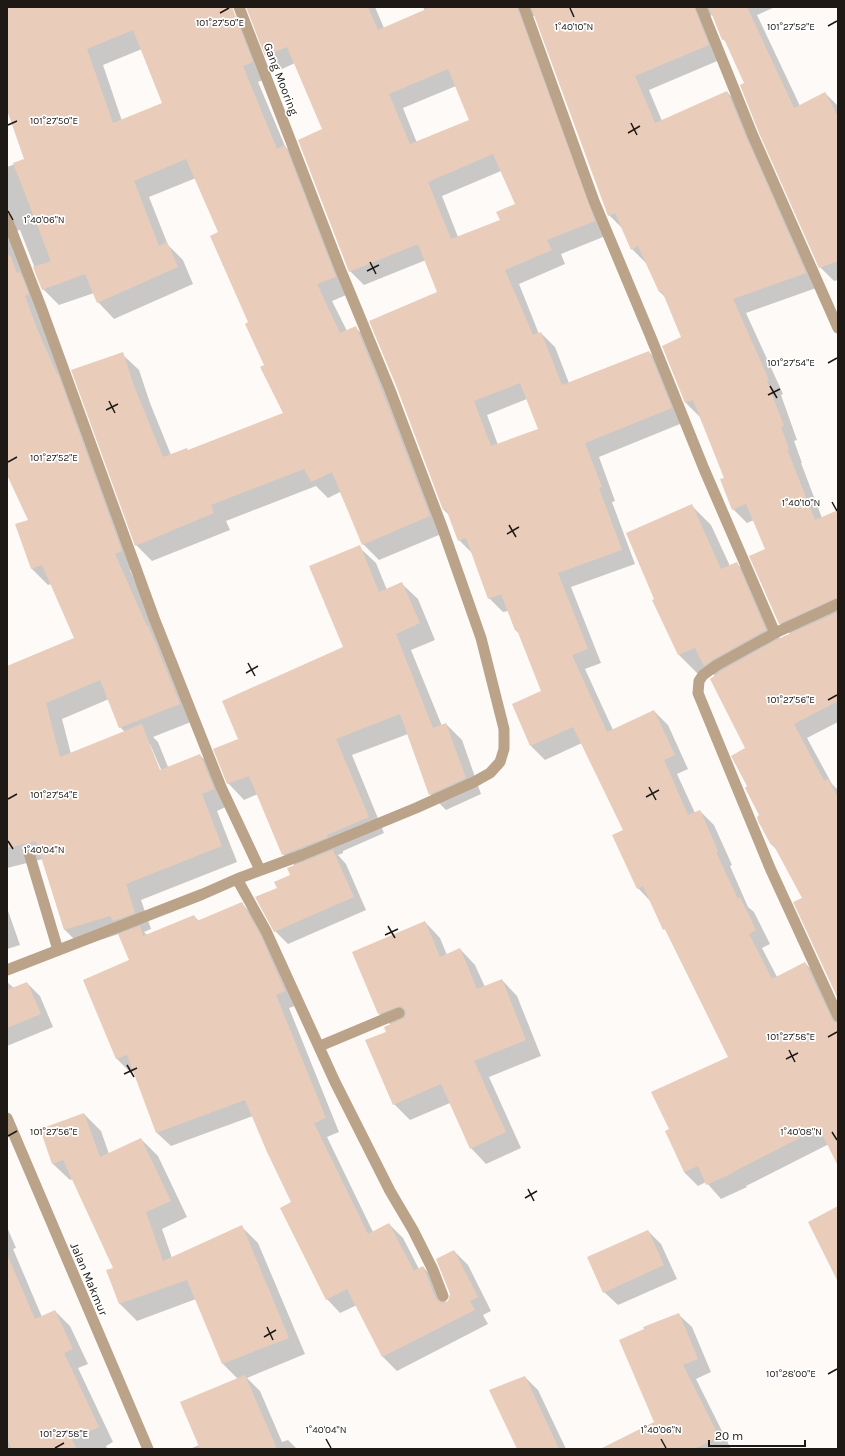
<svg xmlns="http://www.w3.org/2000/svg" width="845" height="1456" viewBox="0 0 845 1456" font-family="Karla,sans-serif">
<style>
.shadow{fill:#0003;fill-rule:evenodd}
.building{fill:#e9cdba;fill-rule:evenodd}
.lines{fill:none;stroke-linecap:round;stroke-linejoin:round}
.service{stroke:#baa389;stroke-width:11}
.minor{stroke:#baa389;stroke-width:11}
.ticks{fill:none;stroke:#1e1915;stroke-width:1.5}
.labels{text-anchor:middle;stroke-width:3.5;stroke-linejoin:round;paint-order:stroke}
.street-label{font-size:12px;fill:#1e1915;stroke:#fff}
.ticks-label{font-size:10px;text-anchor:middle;fill:#1e1915;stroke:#fff;stroke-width:3.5;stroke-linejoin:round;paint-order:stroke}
</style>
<rect width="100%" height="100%" fill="#fdfaf8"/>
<path class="shadow" d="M7,7H230L234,15L250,31L268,78L258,82L285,146L301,163L351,293L332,301L347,331L356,328L372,344L446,532L379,560L363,544L340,492L328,498L316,486L226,521L230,530L152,561L136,545L122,354L139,370L150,403L171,455L188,451L284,414L249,323L220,232L196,178L149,197L168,245L183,260L193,284L114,319L98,302L94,293L59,305L43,289L20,230H18L16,238L138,567L130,570L196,720L153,737L158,742L168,767L200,755L216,771L230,805L217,811L237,862L141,900L151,929L144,932L147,935L194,916L199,921L242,904L256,918L298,1005L289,1008L339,1132L327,1137L373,1232L389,1224L403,1238L419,1269L423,1267L437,1281L446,1303L449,1301L451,1294L454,1251L468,1265L491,1311L483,1315L488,1324L397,1371L383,1357L357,1305L340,1313L327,1299L293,1203L253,1116L171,1146L157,1133L134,1071L131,1073L117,1059L84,980L130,961L119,934L81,946L65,930L43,859L7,868V667L75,639L51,584L48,585L32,569L29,520L7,473V167L26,160L7,107ZM142,49L163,104L122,121L103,65ZM109,699L120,727L125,732L71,754L62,719ZM148,744H150L163,774L161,775Z
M251,7H375L384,28L425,11L423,7H775L757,15L800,106L825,93L838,106V280L834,281L820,267L745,83L727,43L723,39L712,14L708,21L722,59L649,90L662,121L727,92L741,106L819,287L746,313L783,394L781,395L797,440L794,441L802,463H801L822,518L838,511V722L807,738L832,784L838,790V997L803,898L778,851L772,845L749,786L746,749L715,676L708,669L698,674L679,655L656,600L692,506L711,525L730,566L736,563L756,582L780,639L791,635L779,623L767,549L754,520L747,523L733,509L725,478L700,417L686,403L682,337L665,297L660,292L646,263L632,249L623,229L609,215L535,15L532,17L608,235L561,254L565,264L519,284L539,334L541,333L555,347L569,383L649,352L663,366L685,422L599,457L615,501L612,502L635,564L571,587L601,663L585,669L613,730L654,711L668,725L688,769L677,774L695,813L700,811L714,825L732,865L730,866L748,907L754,912L770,944L762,948L777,977L805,963L819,977L838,1018V1163L829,1144L746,1186L747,1187L721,1199L706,1182L698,1186L684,1172L670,1130L729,1058L652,903L638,888L624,831L582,743L545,760L531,746L513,705L542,691L520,634L515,630L508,611L503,612L489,598L473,554L459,540L449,515L444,510L439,293L426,260L364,285L350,271L324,130L295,63L280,70L266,56L248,8ZM456,86L471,120L417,143L403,108ZM501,171L516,204L501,220L458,237L442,196ZM527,399L540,429L498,445L487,415Z
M359,547L376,563L387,590L401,583L418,599L435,640L411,650L442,726L446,724L462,740L481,794L446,810L430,794L408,734L352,755L384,833L343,851V853L338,855L346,864L366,910L288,944L275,931L278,889L292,875L295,866L283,854L258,794L244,800L228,783L240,739L344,648Z
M7,908L20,945L7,949Z
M425,922L440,938L447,955L460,949L475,965L485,987L502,980L517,996L541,1056L489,1077L521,1148L486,1164L471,1148L450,1103L410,1120L394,1104L387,1032L391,1025L379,1014Z
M7,982L14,988L27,983L40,996L53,1027L7,1046Z
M84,1114L101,1131L109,1154L141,1139L158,1156L187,1217L162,1229L172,1258L241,1226L258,1243L305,1354L247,1378L260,1391L282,1442L288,1440L297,1449H190L199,1445L238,1379L223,1364L196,1299L137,1321L120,1304L108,1271L114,1268L73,1179L70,1180L53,1164L41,1130Z
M7,1227L16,1248L13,1249L42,1317L55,1311L70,1326L88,1364L78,1368L113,1442L106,1446L107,1449H7Z
M648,1231L661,1244L677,1279L618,1305L604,1292Z
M678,1314L692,1327L711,1372L696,1379L731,1449H602L656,1423Z
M525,1377L538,1390L566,1449H518Z"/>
<path class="building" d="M7,7H232L253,62L243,66L277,149L285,145L336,277L317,284L340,333L356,326L383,393L430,516L362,545L332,472L311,482L304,469L211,505L214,513L135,546L71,370L123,352L134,386L163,457L187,448L188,450L283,413L260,367L264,365L245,324L248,322L210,236L218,232L186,159L134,181L159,246L167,242L178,267L97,303L85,274L42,290L33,267L51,261L13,163L24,159L7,110ZM133,30L162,103L113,123L87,49Z
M246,7H368L378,30L431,7H517L595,221L547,240L552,250L505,270L533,335L541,332L562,385L649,351L672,408L585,443L602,487L599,488L622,550L558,573L588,649L572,655L607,732L654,710L675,755L664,760L688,815L700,810L718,851L716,852L738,899L740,897L756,930L749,934L772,979L805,962L832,1019L834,1022L838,1023V1166L819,1128L733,1172V1173L706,1185L698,1166L684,1172L665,1131L669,1129L651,1092L728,1057L665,929L663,930L643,886L637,889L612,835L623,830L573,727L530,746L512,704L541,691L517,630H515L501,594L488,599L466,538L458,541L446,509L443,510L397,388L369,321L437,292L418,244L349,272L298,140L322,129L287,47L265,56ZM448,69L469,120L410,144L389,94ZM493,154L515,204L496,212L500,220L451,239L428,182ZM520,383L538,429L491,446L474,401Z
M531,7H694L709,45L635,76L655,123L727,91L747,139L806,273L733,299L769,380L767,381L784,426L781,427L789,449H787L815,520L838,510V597L779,624L749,556L765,549L746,504L732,510L720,479L724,478L693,400L685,403L662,346L681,337L662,291L659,292L638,246L631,250L615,213L608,216Z
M709,7H747L794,108L825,92L838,117V261L819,268L759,133L740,85L744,83L724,39L722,40Z
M10,255L17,273L20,272L29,294L25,296L38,331L57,374H58L122,551L115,554L147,626L148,625L180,704L119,728L100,680L46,703L60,757L142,724L160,770L200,754L214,789L202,794L222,846L126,884L135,913L113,921L110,916L64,930L36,841L7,848V666L74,638L42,565L31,569L15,524L28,520L7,475V256Z
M692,504L721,569L737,562L766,630L714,659L704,666L695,648L678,655L652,600L654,599L626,533Z
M360,545L379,592L402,582L420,623L396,634L433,728L446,723L466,778L429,795L400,714L336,739L369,817L327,835L328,837L282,855L249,776L227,784L213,749L238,739L222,701L343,647L309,566Z
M838,612V701L794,724L824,781L828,779L838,798V999L793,902L802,898L773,844L771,845L758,821L757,817L759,815L745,788L747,786L731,756L745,748L710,679L721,671L778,639Z
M333,850L354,897L274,932L255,897L277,888L274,882L290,875L287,868Z
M242,902L260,934L285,991L276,995L326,1118L314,1123L368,1234L389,1223L414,1271L423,1266L436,1299L442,1303L448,1301L450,1294L436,1259L454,1250L478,1297L470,1301L475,1310L382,1357L347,1289L326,1300L280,1208L291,1202L267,1152L245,1100L156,1133L127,1055L116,1059L83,980L129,960L118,934L140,926L143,936L194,915L197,921Z
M425,921L440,957L460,948L477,989L502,979L526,1040L474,1061L506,1132L470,1149L441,1084L393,1105L365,1040L386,1032L384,1027L402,1019L405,1017L406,1011L403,1007L400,1006L378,1014L352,952Z
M27,982L41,1014L7,1028V990Z
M84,1113L100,1157L141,1138L171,1201L146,1212L163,1261L242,1225L289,1338L222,1364L187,1280L119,1304L106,1270L113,1268L63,1160L52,1164L40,1129Z
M838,1206V1282L808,1222Z
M648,1230L664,1265L603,1293L587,1257Z
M7,1254L35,1319L55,1310L73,1349L64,1353L99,1427L72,1440L77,1449H12L7,1438Z
M679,1313L698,1359L683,1365L719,1437L694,1449H600L654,1422L619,1340L644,1329L643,1327Z
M245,1375L277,1449H200L180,1402Z
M525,1376L559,1449H517L489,1390Z"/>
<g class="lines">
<path class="service" d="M29,853L58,950
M320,1046L399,1013"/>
<path class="minor" d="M524,7L594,201L650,335L704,469L775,633
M701,7L753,136L838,328
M7,219L41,307L154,618L221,787L260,870
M838,604L775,633L717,665L703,675L699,681L698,693L770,868L838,1016
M237,879L266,931L335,1082L390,1191L413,1230L433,1270L443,1296
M7,970L203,894L237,879L302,855L416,808L474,782L490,773L500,762L504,749V729L481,638L442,527L390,390L339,266L239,7
M7,1118L148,1449"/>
</g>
<path class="ticks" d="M570,8L574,17M220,13L229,8M828,26L837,21M631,123L637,135M8,125L17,121M628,133L640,126M8,211L13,220M370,262L376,274M367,271L379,265M828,363L837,358M770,386L777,398M768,395L780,389M109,401L115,413M106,410L118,404M8,462L17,457M832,502L837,511M509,525L516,537M507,534L519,527M248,663L255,676M246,673L258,666M828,700L837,695M649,787L656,800M646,797L659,790M8,799L17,794M8,841L13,849M388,926L395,938M385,935L398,929M828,1037L837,1032M789,1050L795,1062M786,1059L798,1053M127,1065L134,1077M124,1074L137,1068M832,1132L837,1140M8,1136L17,1131M528,1189L534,1201M525,1198L537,1191M267,1327L273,1340M264,1337L276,1330M828,1374L837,1369M326,1439L331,1448M661,1439L666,1448M55,1448L64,1443"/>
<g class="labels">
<g class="street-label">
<text transform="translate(281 79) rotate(69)" y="4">Gang Mooring</text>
<text transform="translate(89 1279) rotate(67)" y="4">Jalan Makmur</text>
</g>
</g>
<g class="ticks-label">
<text x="220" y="26">101°27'50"E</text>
<text x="791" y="30">101°27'52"E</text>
<text x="574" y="30">1°40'10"N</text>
<text x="54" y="124">101°27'50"E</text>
<text x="44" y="223">1°40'06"N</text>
<text x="791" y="366">101°27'54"E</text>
<text x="54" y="461">101°27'52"E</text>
<text x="801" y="506">1°40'10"N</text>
<text x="791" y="703">101°27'56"E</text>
<text x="54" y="798">101°27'54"E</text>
<text x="44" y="853">1°40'04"N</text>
<text x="791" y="1040">101°27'58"E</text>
<text x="54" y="1135">101°27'56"E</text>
<text x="801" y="1135">1°40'08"N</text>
<text x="791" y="1377">101°28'00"E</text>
<text x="326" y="1433">1°40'04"N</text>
<text x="661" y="1433">1°40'06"N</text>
<text x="64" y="1437">101°27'58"E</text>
</g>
<rect width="845" height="1456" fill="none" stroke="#1e1915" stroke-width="16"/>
<path d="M709 1440v6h96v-6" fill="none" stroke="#1e1915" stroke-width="2"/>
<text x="715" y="1440" font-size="12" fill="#1e1915" stroke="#ffffff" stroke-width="3" paint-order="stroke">20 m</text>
</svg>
